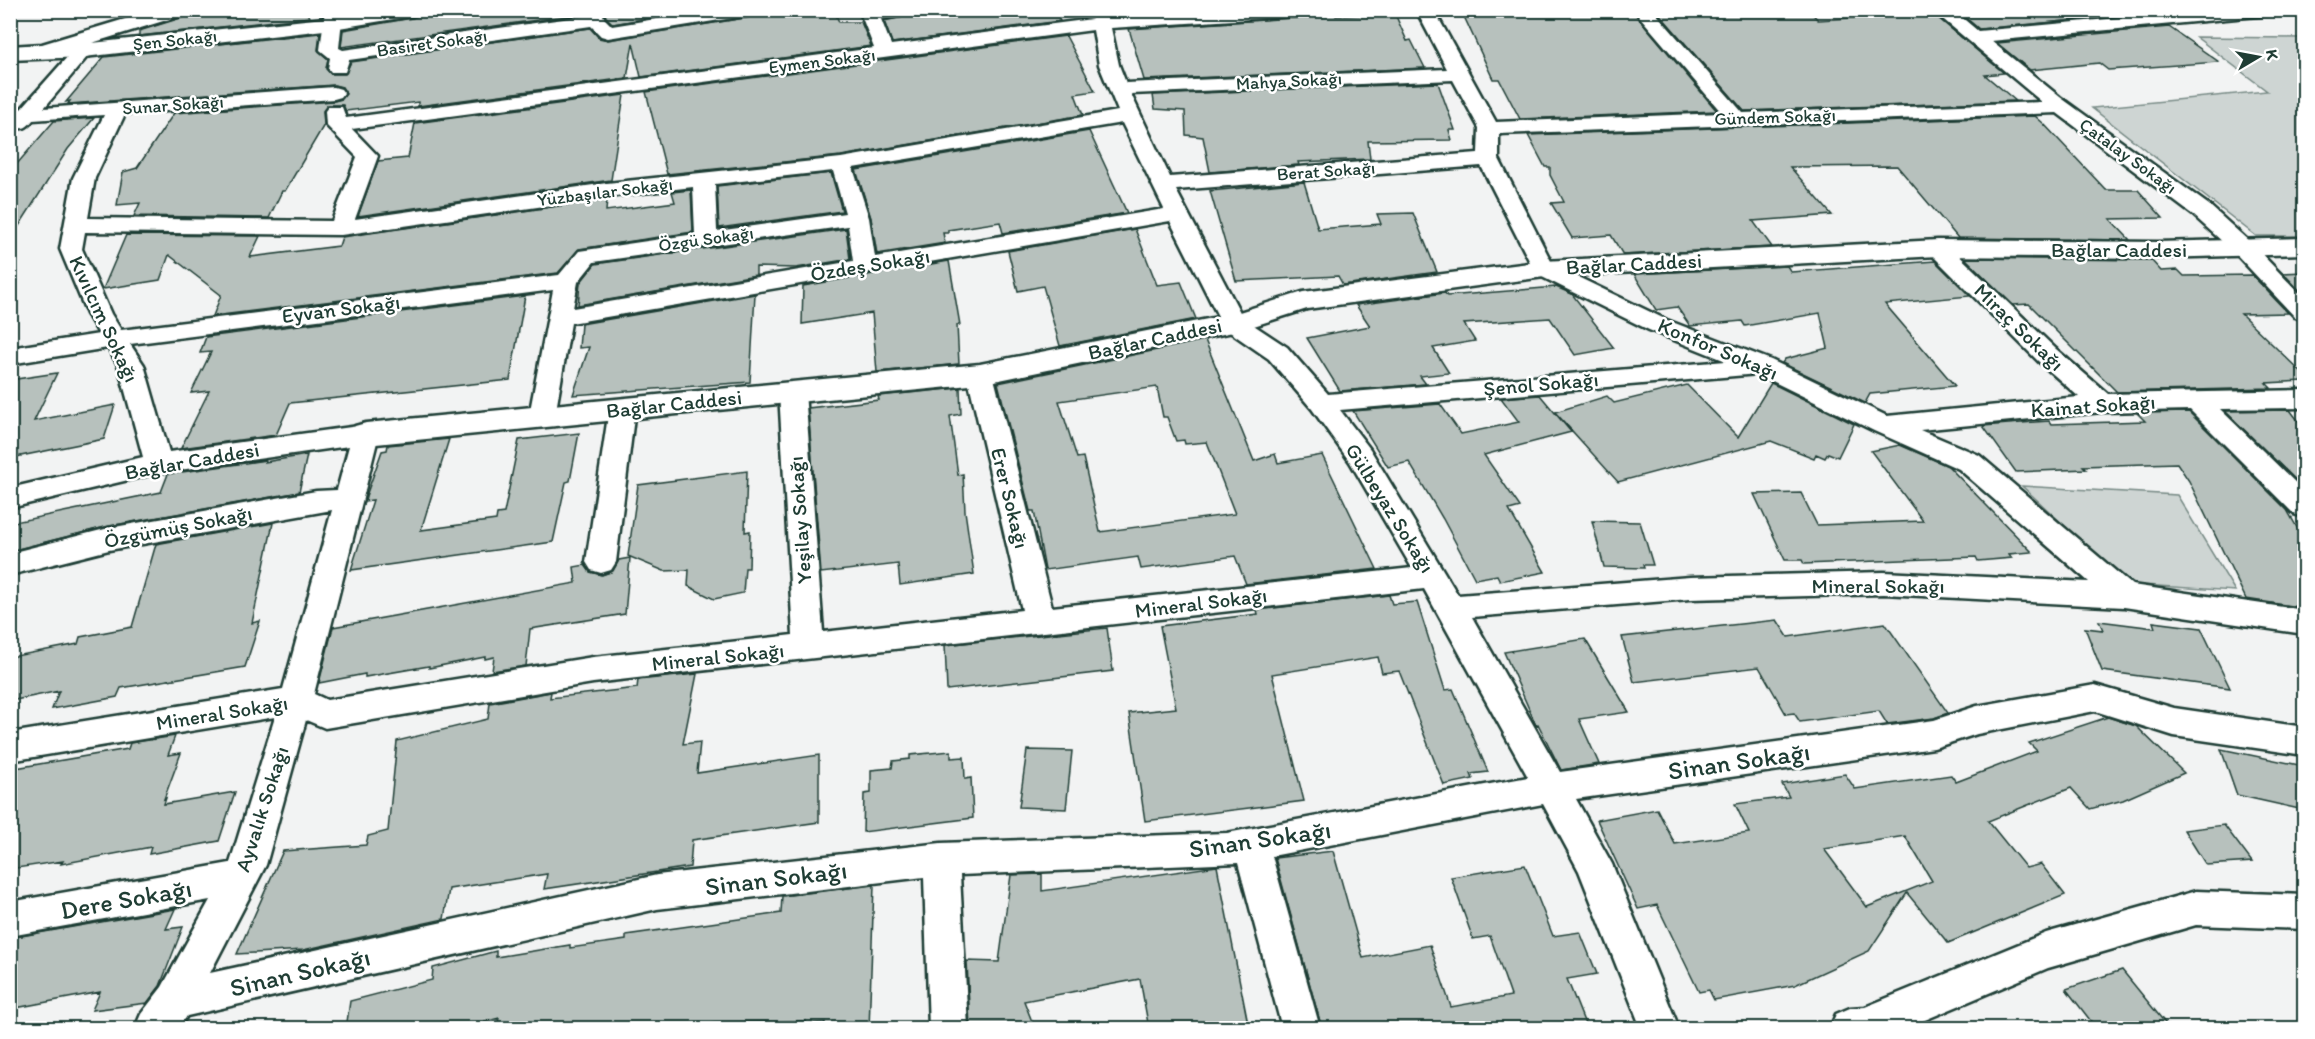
<svg xmlns="http://www.w3.org/2000/svg" width="2315" height="1039" viewBox="0 0 2315 1039" font-family="Itim,sans-serif">
<style>
.green{fill:#ced5d3;stroke:#768984;stroke-width:1.5}
.building{fill:#b7c1bd;stroke:#1f3d34;stroke-width:1.5;fill-rule:evenodd}
.lines{fill:none;stroke-linecap:round;stroke-linejoin:round}
.minor-casing{stroke:#1f3d34;stroke-width:5}
.tertiary-casing{stroke:#1f3d34;stroke-width:5}
.minor{fill:#fff;fill-rule:evenodd}
.tertiary{fill:#fff;fill-rule:evenodd}
.labels{text-anchor:middle;stroke-width:5;stroke-linejoin:round;paint-order:stroke}
.far-street-label{font-size:18px;fill:#1f3d34;stroke:#fff}
.street-label{font-size:21px;fill:#1f3d34;stroke:#fff}
.near-street-label{font-size:26px;fill:#1f3d34;stroke:#fff}
</style>
<rect width="100%" height="100%" fill="#f2f3f3"/>
<filter id="ink" filterUnits="userSpaceOnUse"><feTurbulence type="fractalNoise" baseFrequency=".0167" numOctaves="2"/><feDisplacementMap in="SourceGraphic" scale="12" xChannelSelector="R" yChannelSelector="G"/><feConvolveMatrix kernelMatrix="1 2 1 2 8 2 1 2 1" color-interpolation-filters="sRGB"/></filter>
<g filter="url(#ink)">
<path class="green" d="M2196,37L2304,38V236H2256L2092,108L2267,91Z
M2022,486L2177,495L2235,591L2127,584Z"/>
<path class="building" d="M194,10H306L310,17L139,36V31L187,16Z
M441,10H582V14L341,47L343,30L412,18L422,14Z
M604,10H695L613,24L606,17Z
M762,10H834L839,22H861L871,46L641,77L633,43L627,78L418,106V102L346,111L343,105H328L323,111L324,125L285,191H282L269,218L134,216L140,203L117,205L123,172L137,168L174,113L334,101L342,99L346,94L342,87L334,85L68,104L70,101L66,102L104,57L320,33L318,50L328,59L326,69L331,74H345L351,62L590,28L599,38L608,40L751,17Z
M938,10H1055L1060,21L892,43L884,21Z
M1461,10H1632L1717,111L1520,119L1499,79H1493Z
M1656,10H1809L1818,20L1932,13L2004,73L1985,75L2016,101L1744,111Z
M1973,10H2123L2128,15L1979,29L1958,11Z
M1334,13L1336,16L1395,14L1407,41L1411,40L1425,68L1144,80L1129,29L1309,17L1315,14Z
M2169,27L2219,62L2108,70L2099,63L2030,70L1997,43Z
M1066,36L1095,91L1075,94L1083,115L841,156L667,174L646,92Z
M1438,83L1455,130H1449L1452,140L1368,141L1370,159L1298,162L1299,165L1210,172L1203,137L1186,135L1185,111L1155,109L1153,95Z
M624,95L611,180L358,216L378,161L408,158L415,123Z
M2035,116L2043,123L2106,190H2138L2163,218L2110,219L2130,240L1958,238L1897,166L1790,167L1832,215L1753,221L1772,247L1623,255L1611,235L1572,238L1551,203L1564,202L1550,175V167H1545L1528,135Z
M94,118L68,149L10,240V172L54,121Z
M1089,131L1127,213L1003,233L1000,222L948,230V233H943L945,243L877,254L871,218L856,170Z
M831,173L842,211L719,228L717,186Z
M1304,182L1318,229L1381,224L1377,214L1413,213L1437,272L1343,285L1338,276L1236,281L1210,191Z
M691,190L693,232L579,249L558,273L213,316L221,295L169,255L160,280L103,289L126,235L260,236L250,257L339,246L342,237L607,199L606,211L675,202L672,192Z
M846,229L850,259L796,268L756,267V275L578,305L580,283L595,264Z
M1135,229L1157,285L1181,282L1196,319L1060,346L1043,286L1018,291L1008,251Z
M1965,258L2151,260L2161,271L2178,270L2184,276L2252,275L2288,313L2241,314L2304,375V381L2266,383L2271,388L2117,392L2029,304L2013,305Z
M949,261L960,325H957L959,364L877,372L872,313L802,324L803,286Z
M1935,261L1970,296L1885,304L1955,386L1870,394L1865,403L1782,363L1785,359L1828,348L1820,313L1745,326L1742,321L1690,326L1677,307L1656,310L1634,274L1787,266L1791,272Z
M2304,272V295L2283,273Z
M1556,287L1572,294L1614,348L1575,355L1550,318L1464,324L1475,341L1433,348L1449,373L1420,376L1426,384L1340,391L1307,338L1370,326L1356,305L1445,293L1447,296Z
M755,294L750,382L573,395L589,347L579,348L581,324Z
M525,296L510,380L290,403L276,435L181,448L209,391L191,393L211,352L200,353L206,337Z
M1205,340L1254,461L1275,454L1278,463L1322,455L1377,569L1246,584L1235,556L1141,569L1138,557L1045,570L1034,511H1030L998,383ZM1157,387L1163,417H1167L1176,441L1184,440L1185,444L1207,442L1235,514L1100,532L1083,457L1077,458L1059,401Z
M57,373L34,421L115,405L104,439L16,457L10,468V380Z
M1771,383L1854,424L1838,457L1828,453L1825,458L1816,454L1814,458L1771,441L1618,482L1555,412L1607,396L1614,403L1687,385L1738,437Z
M960,388L961,414L950,416L958,475L963,474L965,511L974,574L900,585L898,564L821,573L808,408L879,400L878,396Z
M1540,395L1571,432L1484,455L1520,507L1509,510L1545,572L1500,581L1497,575L1475,579L1443,519L1409,462L1388,467L1353,411L1440,404L1461,434L1519,422L1501,398Z
M2290,410L2304,428V488L2225,411Z
M2189,412L2287,510L2304,540V608L2246,599L2189,481L2177,463L2083,466L2086,469L2016,472L1983,426L2049,421L2051,424L2145,421L2137,413Z
M579,433L570,481L566,482L553,542L351,570L373,500L365,501L366,496L382,451L387,450L388,445L449,439L421,530L496,520L497,514L504,513L519,440Z
M1900,445L1948,466L2032,552L2009,554L2012,558L1978,561L1976,557L1804,564L1802,560H1785L1754,494L1801,493L1817,525L1923,521L1871,451Z
M307,455L299,492L109,526L10,551V523L161,492L168,474L266,460L265,462Z
M747,471L745,532L750,531L749,568H745L743,593L714,599L688,586L689,570L664,571L628,556L638,485Z
M1592,521L1640,522L1653,565H1643L1644,568L1604,567Z
M273,523L252,623L260,621L245,667L121,688L117,697L52,709L59,691L10,701V657L78,644L80,637L132,627L156,544Z
M630,558L625,614L530,629L526,666L492,671L494,657L485,659V657L429,668V666L365,677V674L319,683L333,627L576,583L574,567L585,565L590,572L602,575L613,571L619,560Z
M1389,595L1392,604L1417,602L1445,690L1453,689L1488,772L1471,774L1473,779L1444,785L1399,671L1382,673L1378,657L1272,674L1304,801L1145,821L1129,713L1176,708L1160,626L1258,614L1257,610Z
M1777,620L1788,637L1885,623L1948,713L1934,718L1887,724L1879,711L1800,722L1794,713L1786,714L1759,667L1634,682L1622,637Z
M2099,621L2155,628L2153,622L2201,628L2230,688L2102,671L2085,628L2103,630Z
M1107,628L1113,671L947,690L945,645Z
M1585,639L1629,712L1579,719L1599,764L1561,770L1538,724L1536,725L1504,652Z
M697,674L683,744L700,742L697,773L819,755V822L692,840L690,867L544,889L547,874L449,889L444,919L303,950L237,954L283,851L366,845L368,836L388,831L397,741L488,719L490,703L551,692L550,698L637,688L638,680Z
M2108,717L2136,726L2184,773L2123,800L2090,809L2071,788L1988,821L2026,868L2041,864L2065,895L1948,943L1907,893L1869,951L1795,985L1714,1000L1709,990L1699,992L1657,905L1638,909L1597,820L1657,809L1675,844L1749,833L1735,804L1789,797L1782,784L1845,774L1855,789L1951,775L1956,782L2037,751L2029,743ZM1905,836L1932,881L1867,907L1824,849Z
M175,736L168,755L181,753L164,799L166,798L164,804L235,792L219,841L149,854L151,847L61,864L63,861L10,869V769L128,749L130,743Z
M2221,749L2304,766V810L2237,795Z
M1027,750L1072,751L1066,809L1019,807Z
M951,751V758L964,757L965,779L971,778L973,818L863,832L864,794L871,793V770L892,768L893,761L910,759V755Z
M2224,825L2252,862L2206,865L2184,830Z
M1333,851L1363,958L1430,945L1451,1007L1511,996L1490,936L1473,939L1451,877L1525,865L1553,936L1580,932L1597,974L1567,979L1587,1029H1322L1275,858Z
M1217,866L1249,1029H1149L1140,979L1024,1001L1035,1029H970L967,961L999,962L1011,875L1042,874V891Z
M874,885L869,1029H824L825,1022L806,1024V1021L715,1023L677,1029H497L499,1018L459,1029H346L350,1001L432,980L433,968L496,951V957L570,945V948L626,940V935L781,913L782,896Z
M175,909L166,929L183,927L160,986L147,1003L92,1010L100,992L10,1009V938Z
M2122,970L2170,1029H2097L2066,989Z"/>
<g class="lines">
<g class="minor-casing">
<path id="minor" d="M325,10H343L339,48L343,50L585,16L584,10H602L604,18L612,26L712,10H760L751,15L608,38L601,36L591,26L349,60L345,72H331L328,68L330,58L320,50Z
M859,10H914L911,14L881,19L891,45L1092,19L1090,10H1108L1109,17L1215,10H1318L1309,15L1111,28L1119,65L1126,83L1447,69L1416,10H1434L1496,122L1722,113L1634,10H1653L1743,113L2042,102L1932,10H1953L1978,31L2204,10H2278L2269,15L1991,41L2060,97L2209,205L2251,243L2304,298V320L2295,317L2235,253L2193,215L2057,113L1499,134V159L1553,265L1667,320L1771,360L1887,416L2079,397L2038,361L1930,253L1927,248L1930,243L1938,241L1946,243L2056,349L2108,394L2304,390V408L2220,409L2304,491V517L2294,514L2190,410L2102,412L1920,430L1979,455L2132,585L2304,610V634L2124,607L1884,594L1690,599L1472,617L1560,772L1934,720L1977,706L2095,685L2174,708L2304,727V755L2174,736L2095,711L1977,734L1934,748L1576,799L1612,864L1679,1028H1641L1579,871L1543,804L1272,856L1320,1028H1282L1238,863L960,875L968,1028H929L924,877L657,909L187,1016L179,1028H135L141,1014L162,987L210,900L10,936V902L230,863L275,717L10,761V733L283,689L332,510L109,550L10,575V553L109,528L316,491L337,490L349,446L158,473L10,508V488L143,457L118,365L108,348L10,364V348L99,334L87,314L60,249L73,178L104,115L33,120C27,128 23,130 13,127L10,124V110L21,109L77,46H91L93,50L44,108L334,87L341,89L344,93L341,97L334,99L125,114L95,178L88,218L332,221L357,157L326,125L325,111L328,107H342L346,118L874,48ZM1093,30L1099,65L1118,111L841,158L607,183L355,219L378,156L352,129ZM1453,80L1479,128L1478,153L1170,177L1131,94ZM1122,123L1164,209L875,257L869,218L853,168ZM1481,166L1536,274L1649,330L1726,361L1328,394L1287,347L1243,318L1176,190ZM833,171L845,213L717,231L715,184ZM693,187L695,234L579,251L559,275L121,330L111,314L82,249L85,232L341,235L607,197ZM1170,221L1224,328L1269,359L1312,409L1350,462L1412,568L1052,607L993,374L989,368L980,366L971,368L967,374L1022,610L823,632L805,392L801,386L792,383L783,386L779,392L793,635L593,657L327,700L314,694L379,434L375,428L366,425L169,452L144,365L130,344L553,290L529,416L533,422L542,425L551,422L555,416L571,323ZM848,226L853,261L573,308L578,282L594,262ZM1758,374L1874,431L1959,469L2089,582L1884,572L1690,577L1458,595L1370,449L1340,410ZM1424,589L1528,777L1227,833L941,843L657,875L210,973L266,865L306,720L325,728L593,683Z
M622,400L631,403L635,409L616,562L611,570L601,573L591,570L586,562L609,409L613,403Z
M2196,891L2304,895V929L2196,925L2048,968L1906,1028H1830L1836,1014L1850,1008L1865,1007L2046,933Z"/>
</g>
<g class="tertiary-casing">
<path id="tertiary" d="M155,10H189L186,14L92,43L333,17L371,10H422L419,14L412,16L333,29L84,57L10,60V46L42,44Z
M2304,238V254L2158,258L1938,256L1544,277L1307,309L1238,331L980,384L366,445L355,442L351,434L355,426L366,423L980,364L1233,314L1303,292L1544,261L1938,240L2158,242Z"/>
</g>
<use href="#minor" class="minor"/>
<use href="#tertiary" class="tertiary"/>
</g>
</g>
<g class="labels">
<g class="far-street-label">
<text transform="translate(175 40) rotate(-6)" y="6">Şen Sokağı</text>
<text transform="translate(432 43) rotate(-8)" y="6">Basiret Sokağı</text>
<text transform="translate(822 61) rotate(-7)" y="6">Eymen Sokağı</text>
<text transform="translate(1289 81) rotate(-3)" y="6">Mahya Sokağı</text>
<text transform="translate(173 105) rotate(-4)" y="6">Sunar Sokağı</text>
<text transform="translate(1775 117) rotate(-2)" y="6">Gündem Sokağı</text>
<text transform="translate(2128 156) rotate(36)" y="6">Çatalay Sokağı</text>
<text transform="translate(1326 171) rotate(-4)" y="6">Berat Sokağı</text>
<text transform="translate(605 192) rotate(-7)" y="6">Yüzbaşılar Sokağı</text>
<text transform="translate(706 239) rotate(-8)" y="6">Özgü Sokağı</text>
</g>
<g class="street-label">
<text x="2119" y="257">Bağlar Caddesi</text>
<text transform="translate(1634 264) rotate(-3)" y="7">Bağlar Caddesi</text>
<text transform="translate(870 265) rotate(-9)" y="7">Özdeş Sokağı</text>
<text transform="translate(341 309) rotate(-7)" y="7">Eyvan Sokağı</text>
<text transform="translate(104 319) rotate(65)" y="7">Kıvılcım Sokağı</text>
<text transform="translate(2019 327) rotate(44)" y="7">Miraç Sokağı</text>
<text transform="translate(1155 339) rotate(-12)" y="7">Bağlar Caddesi</text>
<text transform="translate(1718 349) rotate(23)" y="7">Konfor Sokağı</text>
<text transform="translate(1541 384) rotate(-5)" y="7">Şenol Sokağı</text>
<text transform="translate(674 404) rotate(-6)" y="7">Bağlar Caddesi</text>
<text transform="translate(2093 406) rotate(-4)" y="7">Kainat Sokağı</text>
<text transform="translate(192 461) rotate(-10)" y="7">Bağlar Caddesi</text>
<text transform="translate(1010 498) rotate(76)" y="7">Erer Sokağı</text>
<text transform="translate(1390 508) rotate(58)" y="7">Gülbeyaz Sokağı</text>
<text transform="translate(800 520) rotate(-94)" y="7">Yeşilay Sokağı</text>
<text transform="translate(178 527) rotate(-11)" y="7">Özgümüş Sokağı</text>
<text x="1878" y="593">Mineral Sokağı</text>
<text transform="translate(1201 603) rotate(-7)" y="7">Mineral Sokağı</text>
<text transform="translate(718 657) rotate(-6)" y="7">Mineral Sokağı</text>
<text transform="translate(222 713) rotate(-9)" y="7">Mineral Sokağı</text>
<text transform="translate(262 809) rotate(-72)" y="7">Ayvalık Sokağı</text>
</g>
<g class="near-street-label">
<text transform="translate(1739 761) rotate(-8)" y="9">Sinan Sokağı</text>
<text transform="translate(1260 839) rotate(-8)" y="9">Sinan Sokağı</text>
<text transform="translate(776 878) rotate(-7)" y="9">Sinan Sokağı</text>
<text transform="translate(126 899) rotate(-10)" y="9">Dere Sokağı</text>
<text transform="translate(300 972) rotate(-13)" y="9">Sinan Sokağı</text>
</g>
</g>
<rect width="2315" height="1039" fill="none" stroke="#fff" stroke-width="36"/>
<rect x="18" y="18" width="2279" height="1003" fill="none" stroke="#1f3d34" stroke-width="2" filter="url(#ink)"/>
<g transform="translate(2258 57) rotate(80)" stroke="#ffffff" stroke-width="4.5" paint-order="stroke">
<path d="M0-4.5L10 22L0 15L-10 22Z" fill="#1f3d34"/>
<text y="-9" font-size="16" font-weight="bold" text-anchor="middle" fill="#1f3d34">K</text>
</g>
</svg>
